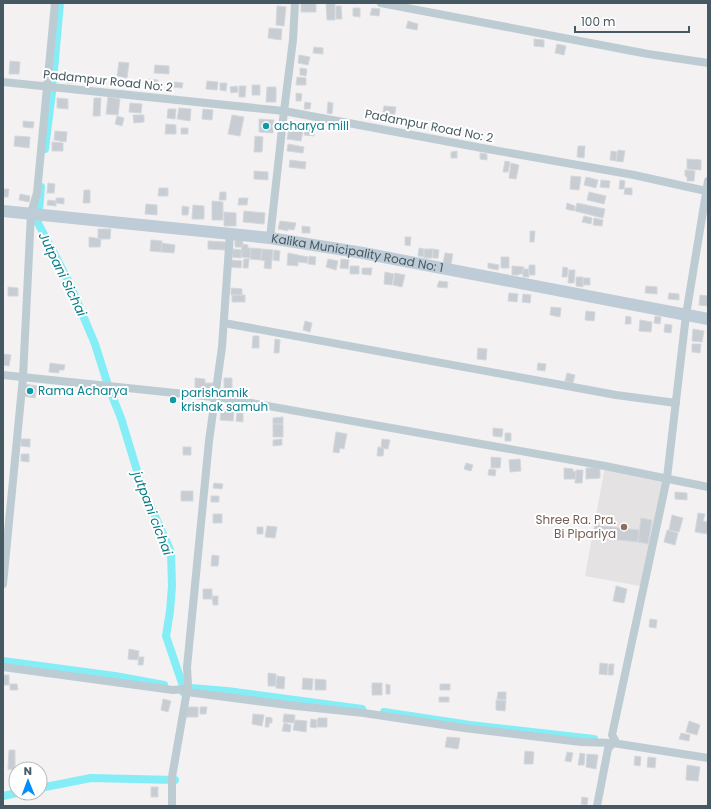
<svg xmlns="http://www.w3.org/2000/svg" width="711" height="809" viewBox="0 0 711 809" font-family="Poppins,sans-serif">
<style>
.education{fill:#e5e2e3}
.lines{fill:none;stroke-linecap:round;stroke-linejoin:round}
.canal{stroke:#84edf6;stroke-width:8}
.building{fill:#c7cdd2;stroke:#d4d8dd}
.street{stroke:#bdcbd2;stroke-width:8}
.secondary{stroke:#bdccd7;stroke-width:12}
.culture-dot{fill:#0f9aa8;stroke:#fff;stroke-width:1.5}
.education-dot{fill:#8d6e63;stroke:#fff;stroke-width:1.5}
.labels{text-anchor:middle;stroke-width:4;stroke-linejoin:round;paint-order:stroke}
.street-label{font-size:12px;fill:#465861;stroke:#fff}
.culture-label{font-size:12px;fill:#0d838f;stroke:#fff;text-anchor:start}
.education-label{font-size:12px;fill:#785e54;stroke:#fff;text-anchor:end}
.water-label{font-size:13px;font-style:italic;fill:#057d87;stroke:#fff}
</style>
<rect width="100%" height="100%" fill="#f3f1f1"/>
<path class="education" d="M605,466L667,478L640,586L585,576Z"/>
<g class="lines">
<path class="canal" d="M53,81L60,3
M45,149L52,92
M41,187L38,223L69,282L95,344L107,382
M109,388L121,418L142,487L171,552L172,586L170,611L166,636L184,689L183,692
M3,661L115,676L164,685
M181,689L191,688L227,691L362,709
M384,712L470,725L594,739
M40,788L91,778L175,780
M3,796L17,793"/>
</g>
<path class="building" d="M301,3H316V12H301Z
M326,3H335V20H327Z
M277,6L286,7L284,26L276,25Z
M336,6H341L342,19H336Z
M353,8H360V17L353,16Z
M372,8L380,9L379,16L370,15Z
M408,21L418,24L417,30L406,28Z
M269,28L282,29L281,40L268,38Z
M534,39L544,40V47L534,46Z
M557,44L566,46L564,55L555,53Z
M314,47L323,48V54L313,53Z
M299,55L310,57L308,65L298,63Z
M10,61L20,62L19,74H9Z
M119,62L129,63L127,78L117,76Z
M155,65L169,66V74L154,73Z
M300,68L307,69L306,76L300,75Z
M67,75H76V83H67Z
M297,77L306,78V85H296Z
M149,79L158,80L157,89L148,88Z
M207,81L218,82L217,90L206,89Z
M174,82L183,83L182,88L173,87Z
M220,83H227L226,91L220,90Z
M252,85H260V95H252Z
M237,86L238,92L231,93L230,87Z
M239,86H246L245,97H239Z
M267,87H276V102H266Z
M296,93L302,94L301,101H296Z
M108,97L120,99L118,115L106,114Z
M57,98L68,99V109L57,108Z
M94,98H101L100,116H93Z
M305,102L311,103L310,109H304Z
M328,102L333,103L332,114L327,113Z
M130,103L142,104L141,113L129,112Z
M384,106L396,107L394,118L382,117Z
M179,108L191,109L190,121L177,119Z
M168,109H176L175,119L167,118Z
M203,109L213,110L212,120L202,119Z
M133,115H144V122L134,123Z
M232,115L244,117L240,136L228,134Z
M117,116L124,118L122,126L115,124Z
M259,119L274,120L273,133L259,132Z
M23,121L34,122L33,128L23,127Z
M290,123L304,125L301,141L287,139Z
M166,124L176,125V134H165Z
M306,126L315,127L314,136L304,135Z
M181,128H188V134H181Z
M55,131L67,132L66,142L54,140Z
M15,136L30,137L29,148L14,146Z
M255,136L263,137L262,152H254Z
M52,142L63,143V151H52Z
M288,144L304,147L303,153L287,151Z
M578,146H585L584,158L577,157Z
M618,150L625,151L623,162L616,161Z
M457,151V158H451V152Z
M611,151L617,152L616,161L610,160Z
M480,153L487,154V160L480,159Z
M687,159L701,160V170L687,169Z
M290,160L306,162L305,169L289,167Z
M505,161L510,162L508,172H503Z
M511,163L519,165L516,179L509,178Z
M685,170L695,171L694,181H687V177L685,176Z
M254,171L268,172V180L254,179Z
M571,176L581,177L579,190L570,189Z
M586,177L598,180L596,188L584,185Z
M601,180L610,181L609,188L600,187Z
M620,180L625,181L624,189H619Z
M48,183L55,184L54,193H47Z
M159,188H168V196H158Z
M625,188H632V195L624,194Z
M3,189H9L8,197H3Z
M84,190H90V203H83Z
M220,192H226V200H219Z
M589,192L606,196L604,204L587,200Z
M20,194L30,196L29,202L19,200Z
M56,198H64V204L56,203Z
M239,198H248L247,205H238Z
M48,200L56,201V206L47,205Z
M212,201L223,202V220H212Z
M567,203L575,206L574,211L566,209Z
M577,203L605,209L603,218L575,211Z
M146,204L157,205V215L145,214Z
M193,205L204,206V219H192Z
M182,206L189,207L188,215H182Z
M244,211L265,213L264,224L243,222Z
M224,212L236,213V226H224Z
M584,216L592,218L591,224L582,222Z
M594,218L603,220L602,226L593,225Z
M280,221L296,223L294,230L288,229V231L278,229Z
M302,226L310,227V233H302Z
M98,229H111L110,239H98Z
M530,231H535L534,242H530Z
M89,237L101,239L100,247H89Z
M405,237H411L410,246L405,245Z
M151,240L162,241L161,252L150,251Z
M235,240H243L242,247H235Z
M208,241L226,242L225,250L208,249Z
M162,243L175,245L174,253L161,252Z
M242,244L248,245V248H251L250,258L241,257Z
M251,248L262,249L261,260L250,259Z
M419,248L424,249V257L418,256Z
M233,249L242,250L241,258L232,257Z
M262,249L273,250L271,269L264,268L265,261L261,260Z
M424,249H433L432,258H424Z
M433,249L439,250L438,258H433Z
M274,250L280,251L279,261L273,260Z
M288,253L308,257L307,263L298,262V266L287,265Z
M445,253L453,254L451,264L443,263Z
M309,256L316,257L315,265L308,264Z
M501,257H509V268H501Z
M244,259H249L248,268H243Z
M328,259L338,261L336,270L326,267Z
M341,259L349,260L348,269L340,268Z
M231,260L242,261L241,268L231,267Z
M488,263L499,265L498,270L488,268Z
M529,265H535V275H529Z
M350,266H359V274H350Z
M512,266L524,267L523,274H519V275H512Z
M563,267L568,268L567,277H562Z
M362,268H372L371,275L362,274Z
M523,269H529V277H523Z
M569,270H575L574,283H568Z
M385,272L394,274L392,285L384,284Z
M395,273L405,275L402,287L393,285Z
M576,277H583V287L576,286Z
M583,278H590V285H583Z
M439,281L448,282L447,288L437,287Z
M646,286L657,287V294L645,293Z
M8,287L18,288V296H8Z
M231,288L242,289V295H231Z
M509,293L518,294L517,302L508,301Z
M669,293L679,294V300L668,299Z
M523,294L531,295L530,303L522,302Z
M232,295H245V302H232Z
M700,295L708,296V306L699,305Z
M551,307L561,308L560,317L550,315Z
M586,311L595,312L594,321L585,320Z
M626,316L631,317V324H625Z
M655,316L661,317L660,324L654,323Z
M640,320L652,322L651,332L639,331Z
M305,321L312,323L310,332L303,330Z
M665,324L672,325L671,333L664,332Z
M693,329L704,331L702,342L692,341Z
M253,336H259V348H252Z
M275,339L280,340L279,353H274Z
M692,344H701L700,353L692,352Z
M478,348L487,349L486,360L477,359Z
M3,354L11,355L9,366L3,365Z
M50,363L65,365L64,370H59V373L49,372Z
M538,363L546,364L545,371L537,370Z
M567,373L575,375L573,383L565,381Z
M195,378L205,379V383H213L212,389L195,388Z
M224,378H232V392L224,391Z
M25,384L37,386L35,398L23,396Z
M40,386L49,387V395H40Z
M221,409L234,410L233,421L220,420Z
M237,412H243V422L236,421Z
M283,417V424H273V418Z
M273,424H283V437H273Z
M493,428L503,429L502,437L493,436Z
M336,432L347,434L344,449L340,448L339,453L333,452Z
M505,433H511V441H505Z
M21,439H30V447L21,446Z
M282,439V445L273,446V440Z
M382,439L390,440L388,449L381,448Z
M183,447H191V455H183Z
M378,447L384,448L383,456H377Z
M21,454H29V462L21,461Z
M491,457L501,458L500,468H491Z
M520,459L521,471L510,472L509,460Z
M466,463L473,465L471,471L464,469Z
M564,468L573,469V471L576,472V479H564Z
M586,468H600V478L586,479Z
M489,469L496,470L495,476L488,475Z
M576,470H583L582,483H575Z
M214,483L223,484L222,489L213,488Z
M181,491H193V501H181Z
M675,492L687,493V500L675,499Z
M211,496H219V502H211Z
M698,513L705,514L703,521L708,522V534L695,532Z
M213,514H222V523H213Z
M672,515L683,518L679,532L669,530Z
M641,518L652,520L648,544L638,542Z
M595,525L639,530L638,542L593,537Z
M267,526L277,527L275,538L265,537Z
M257,527H263V534H257Z
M667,530L678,533L675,545L664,542Z
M212,555L219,556L218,566H211Z
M616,586L627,589L624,603L613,601Z
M203,589H212V599H203Z
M212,596H218V605H213Z
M650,619L657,620L656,628L649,627Z
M129,649L139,651L138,660L128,659Z
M139,657H144L143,665H138Z
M600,663L608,664L607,675L599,674Z
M609,664H614L613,675H608Z
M268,673L276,674V686H268Z
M3,675H9V685H3Z
M277,676L285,677L284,689L276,688Z
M303,678L313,679L312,690L302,689Z
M315,679L326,680V690H315Z
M372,683H382V695H372Z
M10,684H17L18,690H10Z
M386,684L390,685V694H386Z
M440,684H450V690H440Z
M498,692H506V700L497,699Z
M439,697H449V702H439Z
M163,699L171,701L168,712L161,710Z
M496,700L506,701L505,711L496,710Z
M186,707H198V717H186Z
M200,707H207L206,714H200Z
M253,714L264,715L262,726L252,724Z
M284,714L295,715L294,723L283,722Z
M266,717L272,718V723H269V727H265Z
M318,718H327V727H317Z
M311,719L317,720L316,728L310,727Z
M295,720L307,721L306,732L293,730Z
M689,721L700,725L697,735L686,732Z
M284,723L291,725L290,732L282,731Z
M681,733L690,735L689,741L679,739Z
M447,737L460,738L458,749L445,747Z
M9,750H15V770L8,769Z
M525,751L534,752L533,764H524Z
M567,752L573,753L571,762L565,761Z
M580,753L585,754L584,765H578Z
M587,754L598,755L596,769L586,767Z
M635,756L641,757L640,766L634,765Z
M648,757L656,758L655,768L647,767Z
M687,765L700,767L698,781L686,780Z
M151,787H158V797H151Z
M582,797L588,798L587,805L581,804Z"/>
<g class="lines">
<path class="street" d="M381,3L648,54L708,63
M3,82L284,111L482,148L634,175L706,191
M270,238L284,111L293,40L295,3
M224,323L616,395L676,403
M3,375L223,398L605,466L708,487
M3,584L23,377L31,213L37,193L55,3
M3,667L173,690L184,689L187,692L296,706L364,713L464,728L581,742L613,743L708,758
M172,806V777L188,685L187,667L195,585L209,441L222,347L230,233
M597,806L608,749L615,740L612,735L667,478L686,315L708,181"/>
<path class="secondary" id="s1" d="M3,211L270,238L363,253L708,319"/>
</g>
<g class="culture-dot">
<circle cx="266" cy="126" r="4"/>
<circle cx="30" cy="391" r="4"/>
<circle cx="173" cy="400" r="4"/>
</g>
<circle class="education-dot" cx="624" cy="527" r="4"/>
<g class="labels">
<g class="street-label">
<text transform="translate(108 81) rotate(6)" y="4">Padampur Road No: 2</text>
<text transform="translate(429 126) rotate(11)" y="4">Padampur Road No: 2</text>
<text dy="4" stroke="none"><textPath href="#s1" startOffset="357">Kalika Municipality Road No: 1</textPath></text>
</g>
<g class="culture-label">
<text x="274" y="130">acharya mill</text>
<text x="38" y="395">Rama Acharya</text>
<text x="181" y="397">parishamik<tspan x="181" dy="14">krishak samuh</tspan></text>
</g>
<g class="education-label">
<text x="616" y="524">Shree Ra. Pra.<tspan x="616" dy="14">Bi Pipariya</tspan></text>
</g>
<g class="water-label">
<text transform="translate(63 274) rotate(64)" y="5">Jutpani Sichai</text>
<text transform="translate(153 513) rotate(69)" y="5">jutpani cichai</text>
</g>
</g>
<rect width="711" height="809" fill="none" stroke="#465861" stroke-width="8"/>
<g transform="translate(28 781) rotate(359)"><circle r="19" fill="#ffffff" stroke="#b5bcc0"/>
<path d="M0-3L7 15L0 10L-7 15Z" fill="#048efa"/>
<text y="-6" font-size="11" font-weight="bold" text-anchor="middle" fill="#465861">N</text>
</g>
<path d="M575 26v6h114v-6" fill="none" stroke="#465861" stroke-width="2"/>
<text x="581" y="26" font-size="12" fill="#465861" stroke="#ffffff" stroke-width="3" paint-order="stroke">100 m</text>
</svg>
